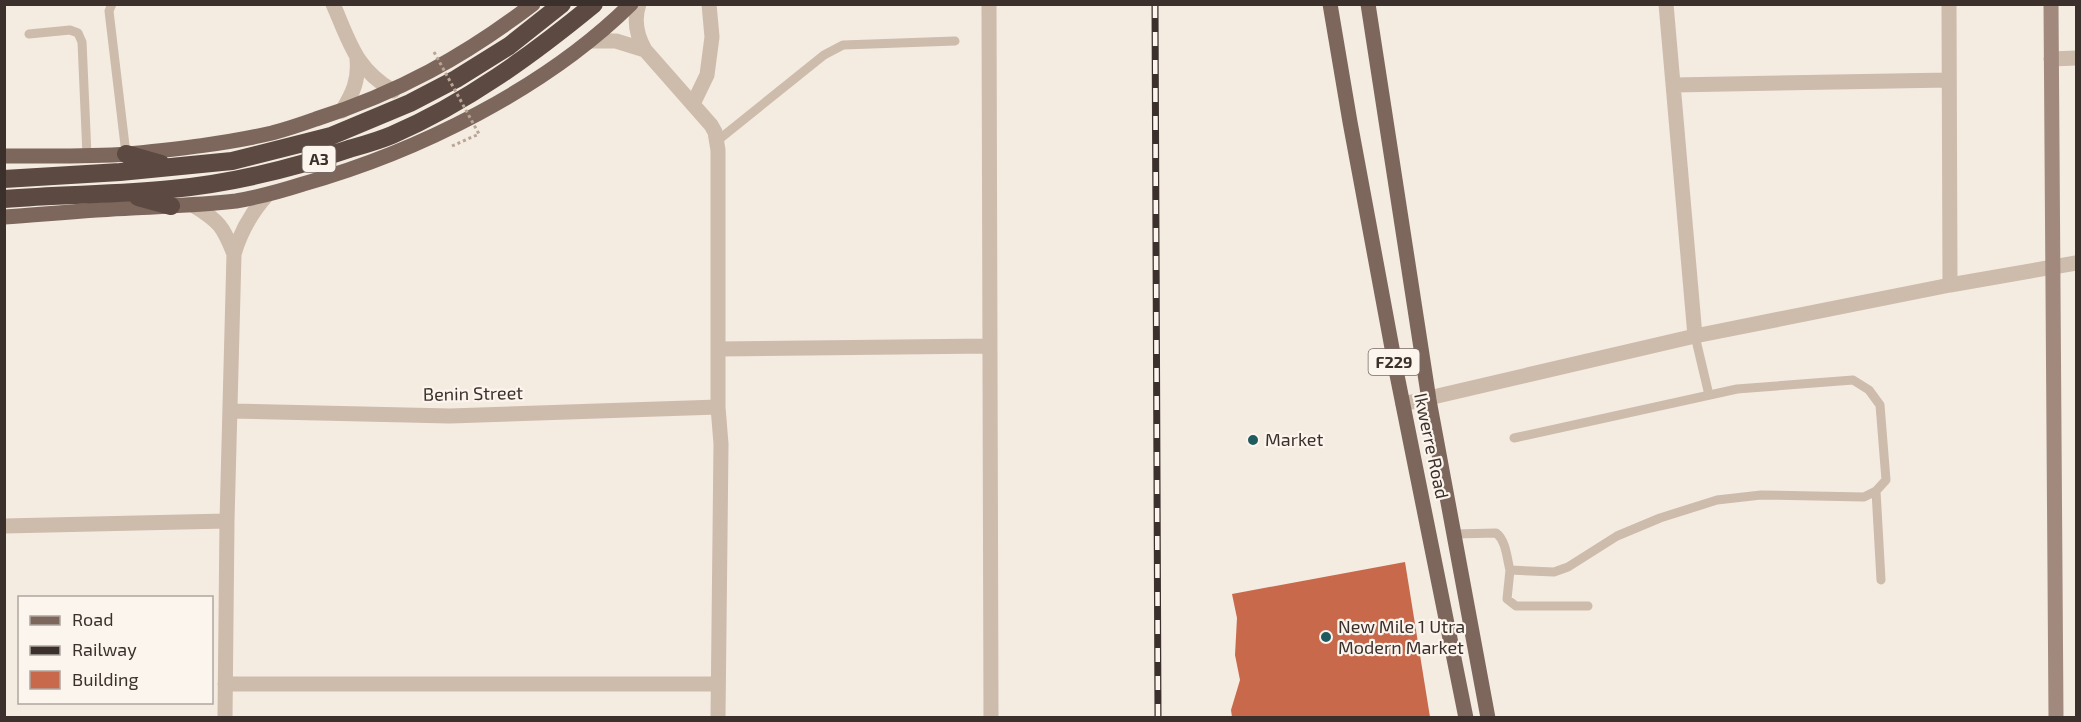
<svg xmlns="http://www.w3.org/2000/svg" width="2081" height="722" viewBox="0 0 2081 722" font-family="'Exo 2',sans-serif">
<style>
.building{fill:#c8694b}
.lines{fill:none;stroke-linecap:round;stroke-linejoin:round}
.path{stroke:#b9a596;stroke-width:3;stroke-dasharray:3 3;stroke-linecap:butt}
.lane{stroke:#cdbbac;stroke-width:9}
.street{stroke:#cdbbac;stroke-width:15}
.secondary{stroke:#a18a7d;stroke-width:15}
.primary{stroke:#7d675c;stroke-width:15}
.highway{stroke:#5c4a42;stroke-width:18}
.rail-casing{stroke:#3b302b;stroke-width:7}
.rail{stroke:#fbf5ee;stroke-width:4.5;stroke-dasharray:14;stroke-linecap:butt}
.path-bridge{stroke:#b9a596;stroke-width:3;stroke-dasharray:3 3;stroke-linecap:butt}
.poi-dot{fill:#1f5a5e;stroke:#fbf5ee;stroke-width:2}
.labels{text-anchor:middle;stroke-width:4.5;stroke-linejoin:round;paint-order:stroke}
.shield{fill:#fbf5ee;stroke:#756b66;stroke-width:1.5}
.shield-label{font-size:16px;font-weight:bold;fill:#3b302b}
.street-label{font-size:18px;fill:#3b302b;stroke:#fbf5ee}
.poi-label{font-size:18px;fill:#3b302b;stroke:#fbf5ee;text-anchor:start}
</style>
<rect width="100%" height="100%" fill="#f4ebe1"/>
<path class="building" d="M1405,562L1430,717H1232L1231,710L1240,680L1235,655L1237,618L1232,594Z"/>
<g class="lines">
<path class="path" d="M452,146L479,134"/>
<path class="lane" d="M112,4L109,11L126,154
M29,34L70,30L78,33L82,42L87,155
M717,141L824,55L843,45L955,41
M1695,336L1709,395
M1876,491L1881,580
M1454,534L1496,533C1506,540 1507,559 1510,570L1554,572L1568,567L1617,536L1660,518L1717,500L1761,495L1864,497L1876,491L1886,480L1880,405L1869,390L1853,380L1737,389L1514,438
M1510,570L1507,599L1516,606H1588"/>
<path class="street" d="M333,4C350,43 355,68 393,91
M639,4C633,21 637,36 645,50L711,125L715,132L718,150V407L721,444L718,718
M989,4L991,718
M1666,4L1695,336
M1949,4L1950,285
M590,41H616L645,50
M2051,59L2076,58
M1674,85L1949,80
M693,104L707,75L712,37L709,4
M342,111C353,93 359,80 357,59
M193,205C219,221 223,226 234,254
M719,349L990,346
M1403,404L1695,336L1950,285L2076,263
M230,411L450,416L718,407
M4,526L227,521
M225,684H718
M225,718L227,521L234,254C241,230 251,213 267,195"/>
<path class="secondary" d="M2051,4L2056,718"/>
<path class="primary" d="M1330,4L1350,122L1397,375L1466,718
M1368,4L1429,400L1488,718
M4,156C45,156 87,157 128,154C176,149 225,144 272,133C287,129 302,124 316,119C398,93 465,56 533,4
M4,217C47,214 89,210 132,208C167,206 201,205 236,201C259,197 281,191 303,184C417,152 545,89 631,4"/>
<path class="highway" d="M126,154L161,164
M4,179L120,172L232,161L331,136L410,103L456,79L509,46L562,4
M138,197L171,206
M4,199C60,194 116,195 172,189C233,183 291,169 349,149C363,145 378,141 392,135C466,103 532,55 594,4"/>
<g class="rail-casing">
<path id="rail" d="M1155,4L1158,718"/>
</g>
<use href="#rail" class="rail"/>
<path class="path-bridge" d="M434,52L479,134"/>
</g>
<g class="poi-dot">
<circle cx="1253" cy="440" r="6"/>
<circle cx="1326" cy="637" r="6"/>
</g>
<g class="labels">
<g class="shield">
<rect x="302.5" y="146" width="33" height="26" rx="4.5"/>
<rect x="1368.5" y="349" width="51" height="26" rx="4.5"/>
</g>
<g class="shield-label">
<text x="319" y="165">A3</text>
<text x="1394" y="368">F229</text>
</g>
<g class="street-label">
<text transform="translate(473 394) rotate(-1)" y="6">Benin Street</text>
<text transform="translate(1431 446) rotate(78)" y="6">Ikwerre Road</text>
</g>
<g class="poi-label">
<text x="1265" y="446">Market</text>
<text x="1338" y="633">New Mile 1 Utra<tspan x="1338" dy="21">Modern Market</tspan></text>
</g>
</g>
<rect width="2081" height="722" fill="none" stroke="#3b302b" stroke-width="12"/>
<rect x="18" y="596" width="195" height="108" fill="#fbf5ee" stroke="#aea6a0" stroke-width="1.5"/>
<rect x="30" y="616" width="30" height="9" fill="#7d675c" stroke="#aea6a0" stroke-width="1.5"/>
<text x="72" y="626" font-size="18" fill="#3b302b">Road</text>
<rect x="30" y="646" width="30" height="9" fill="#3b302b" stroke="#aea6a0" stroke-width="1.5"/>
<text x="72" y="656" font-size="18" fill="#3b302b">Railway</text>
<rect x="30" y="671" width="30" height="18" fill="#c8694b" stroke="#aea6a0" stroke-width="1.5"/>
<text x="72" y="686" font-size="18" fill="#3b302b">Building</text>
</svg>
